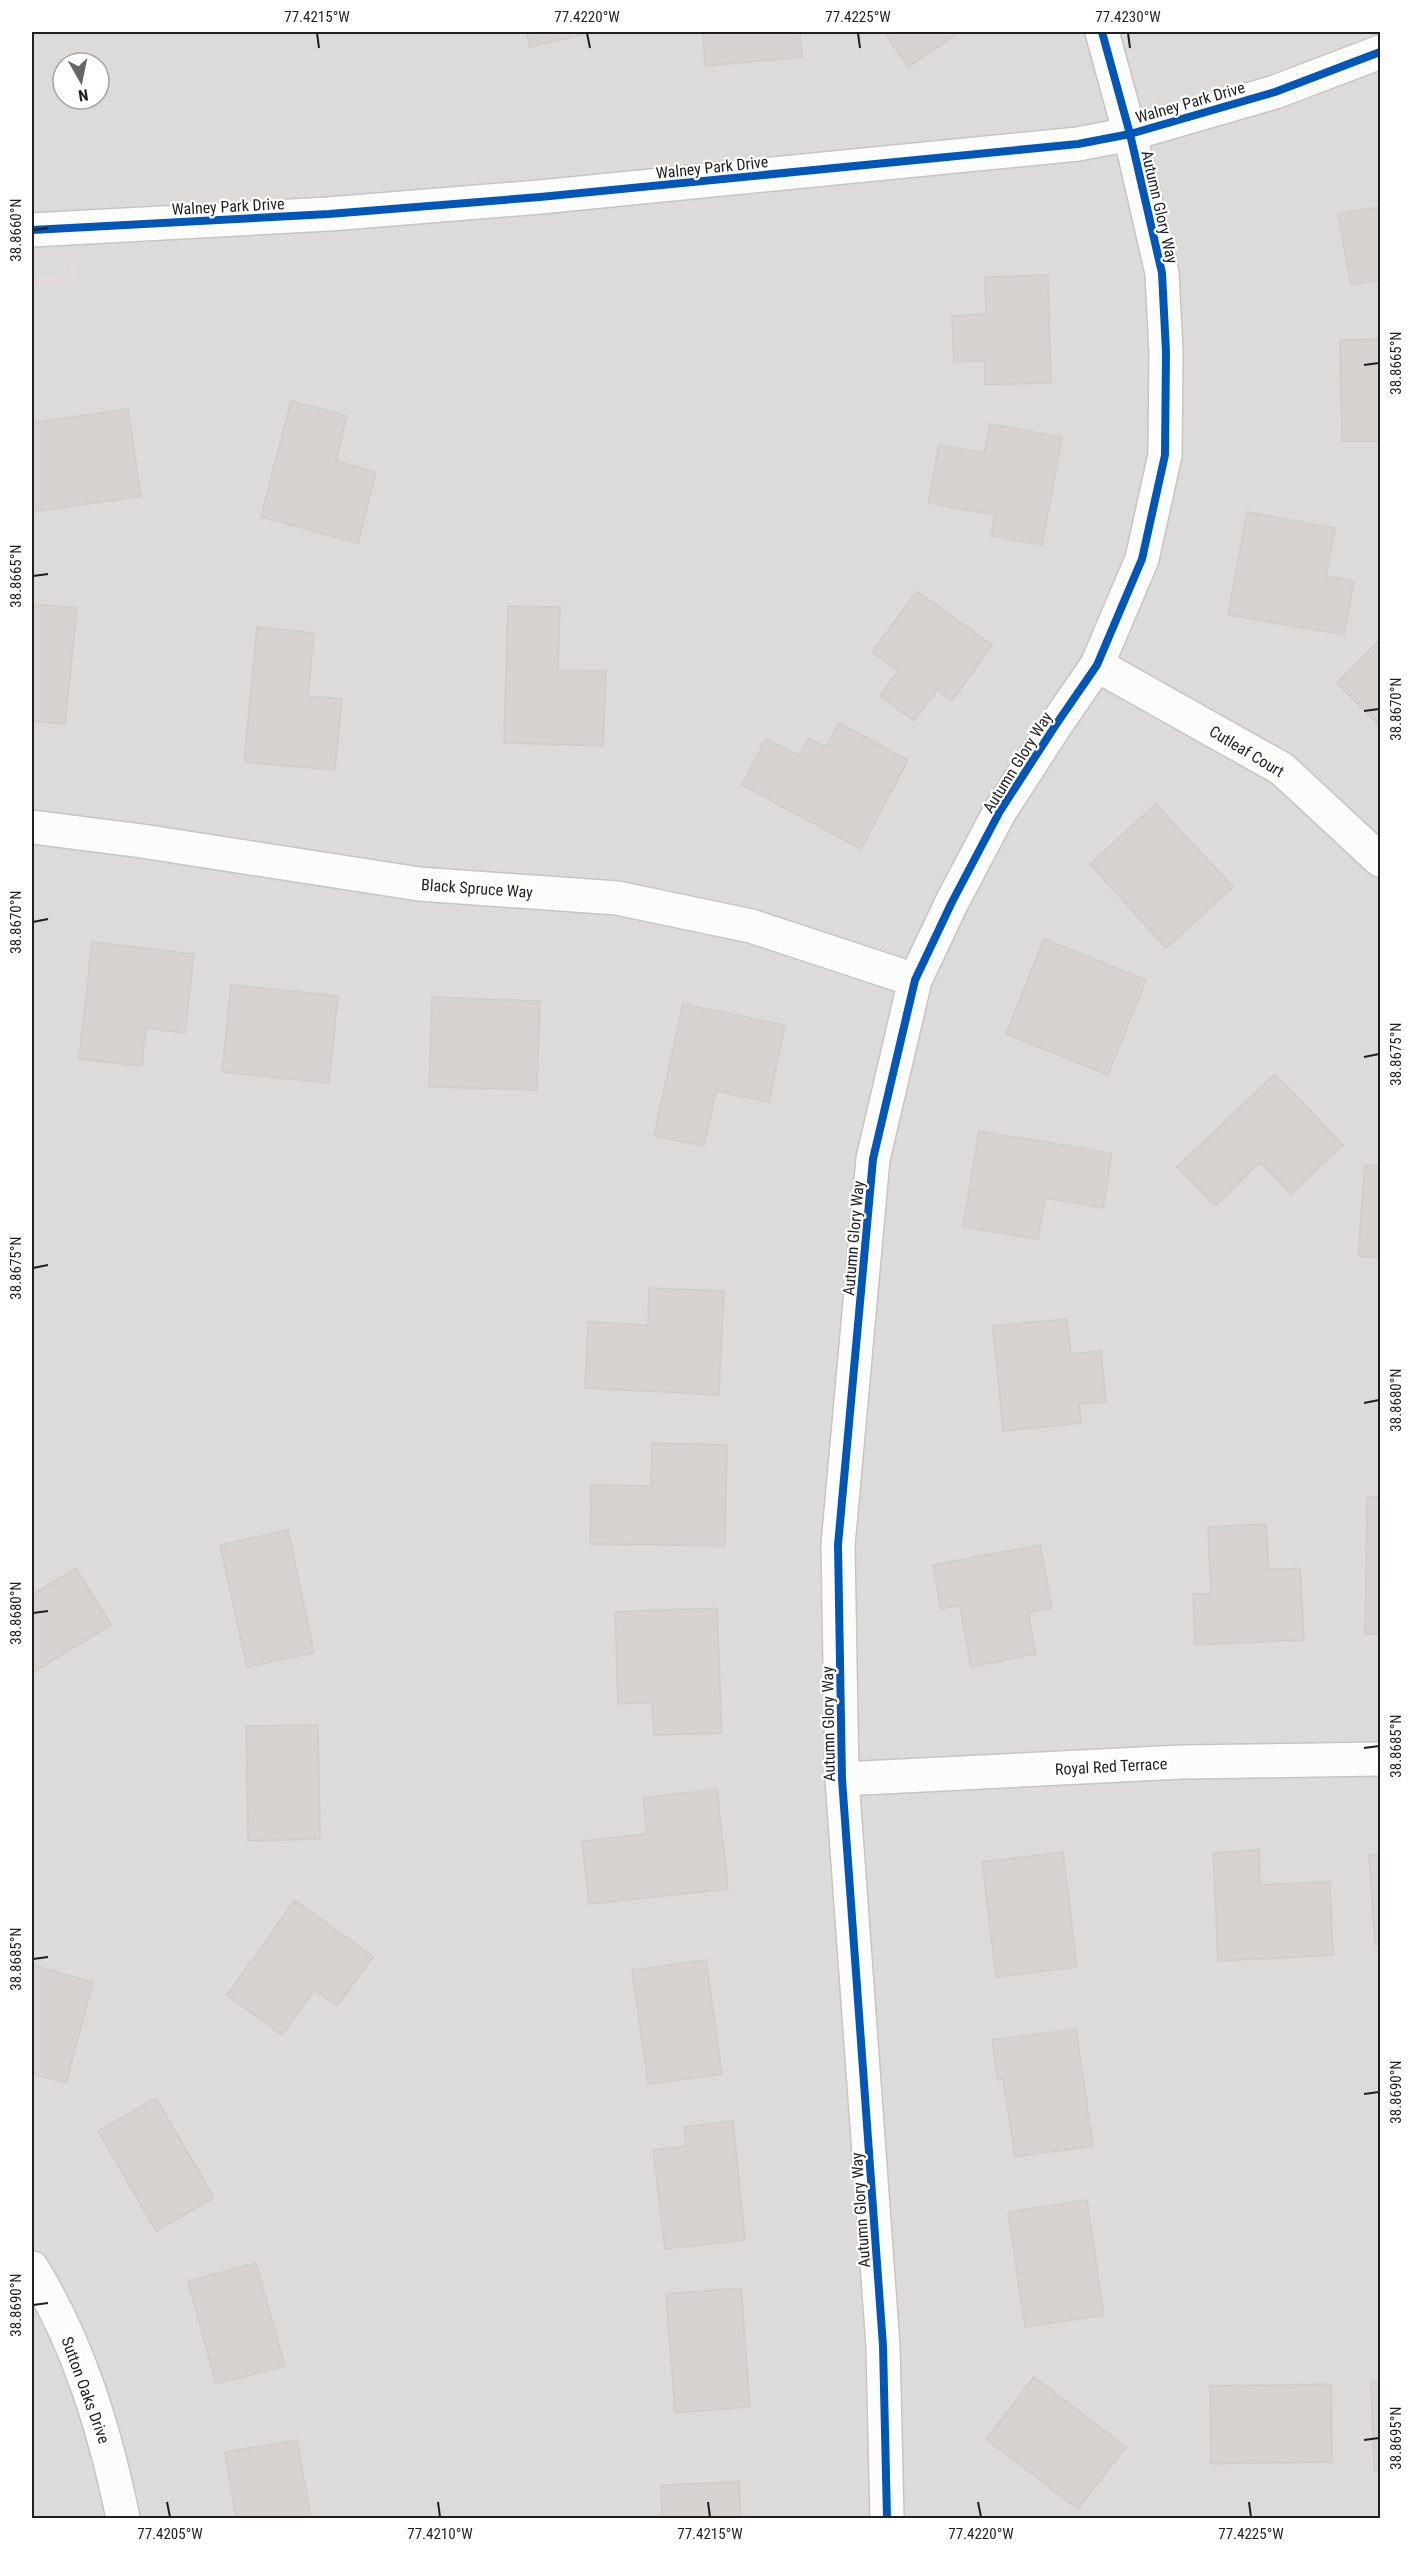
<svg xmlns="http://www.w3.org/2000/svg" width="1412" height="2550" viewBox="0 0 1412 2550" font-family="'Roboto Condensed',sans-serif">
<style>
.residential{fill:#dddbd9;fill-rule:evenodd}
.building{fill:#d6d3d0;stroke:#d1ccc8;stroke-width:1.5}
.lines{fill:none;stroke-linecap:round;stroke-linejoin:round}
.street-casing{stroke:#c6c5c3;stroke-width:36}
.path{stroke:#ebdad9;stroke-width:4;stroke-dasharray:3 3;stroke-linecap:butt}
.street{stroke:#fcfcfb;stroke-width:33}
.cycleway-casing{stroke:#fff;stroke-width:11}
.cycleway{stroke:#0057b8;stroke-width:8}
.ticks{fill:none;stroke:#1f1f1f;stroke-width:2}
.labels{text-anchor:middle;stroke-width:4.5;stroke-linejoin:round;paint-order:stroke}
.street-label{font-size:16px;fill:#1f1f1f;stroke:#fff}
.neatline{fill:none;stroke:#1f1f1f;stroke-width:2}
.ticks-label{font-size:15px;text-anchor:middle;fill:#1f1f1f}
</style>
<rect width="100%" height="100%" fill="#eeebe7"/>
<path class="residential" d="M32,32H1380V2518H32ZM63,63H99V99H63Z"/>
<path class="building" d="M526,32H594L530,47Z
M703,32H800L802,57L705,66Z
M884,32H960L908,67Z
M1380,207V285V280L1351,285L1338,214Z
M1048,275L1051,383L985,385V361L954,362L952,316L986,314L985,277Z
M1380,339V441H1342L1340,340Z
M291,401L347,416L336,461L376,472L358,543L261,517Z
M128,409L141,496L32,512V423Z
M990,424L1062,437L1042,545L991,536L995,515L928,503L939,445L984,453Z
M1247,512L1335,528L1326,576L1354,581L1344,635L1228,615Z
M917,591L992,645L952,701L937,690L914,721L880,696L898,671L872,652Z
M32,604L77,608L65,724L32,721Z
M508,606L560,607L558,670L606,671L603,746L504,743Z
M257,627L314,633L308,696L342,699L335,770L244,762Z
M1380,639V726L1337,683Z
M839,723L908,760L861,849L742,785L766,739L799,756L808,738L826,747Z
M1156,804L1233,887L1166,948L1090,864Z
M1044,939L1146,980L1108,1075L1006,1034Z
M92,942L194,954L185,1033L146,1028L142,1066L79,1059Z
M231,985L338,996L329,1083L222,1072Z
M432,997L540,1001L537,1090L429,1087Z
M683,1004L785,1025L769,1102L716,1091L704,1146L654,1136Z
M1275,1074L1343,1145L1291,1194L1260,1162L1215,1206L1177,1167Z
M979,1131L1112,1153L1103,1208L1045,1198L1038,1239L963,1227Z
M1365,1165L1380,1166V1258L1358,1256Z
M649,1288L724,1291L719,1395L585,1388L588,1322L648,1325Z
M1067,1319L1071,1354L1101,1351L1106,1402L1079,1404L1081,1423L1003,1431L993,1326Z
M652,1443L727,1445L725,1546L590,1544L591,1485L651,1486Z
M1367,1497H1380V1634H1365Z
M1266,1524L1269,1570L1300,1568L1304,1640L1195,1645L1193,1594H1211L1208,1527Z
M288,1530L314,1653L247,1667L220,1545Z
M1040,1545L1052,1608L1028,1613L1036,1654L971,1667L960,1605L941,1609L933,1565Z
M76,1568L111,1625L32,1673V1595Z
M717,1608L722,1733L654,1735L652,1703L618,1704L615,1612Z
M318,1725L320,1839L248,1841L246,1726Z
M717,1789L728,1889L589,1904L582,1841L647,1834L643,1798Z
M1259,1850L1260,1885L1330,1882L1333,1955L1218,1961L1213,1853Z
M1063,1852L1077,1967L996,1977L982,1862Z
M1380,1854V1944L1375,1945L1369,1855Z
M295,1900L373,1957L337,2006L314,1990L282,2035L227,1995Z
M706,1960L722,2074L648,2084L632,1970Z
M32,1965L93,1982L66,2083L32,2074Z
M1076,2029L1093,2146L1015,2157L1003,2079L998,2080L992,2040Z
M156,2098L214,2198L156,2231L98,2131Z
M733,2121L745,2240L665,2249L653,2150L686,2146L684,2127Z
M1087,2200L1104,2315L1025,2327L1008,2212Z
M256,2263L285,2366L216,2384L188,2281Z
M741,2288L750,2407L675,2413L666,2294Z
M1034,2377L1126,2447L1078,2509L986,2439Z
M1380,2381V2469L1374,2470L1371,2382Z
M1331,2384L1332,2462L1211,2464L1210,2386Z
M297,2440L311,2518H236L225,2452Z
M739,2482L741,2518H662L661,2485Z"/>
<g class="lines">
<g class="street-casing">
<path id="street" d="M32,230L329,214L540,197L1078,144L1130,134L1275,92L1380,52
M1097,665L1282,769L1380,860
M32,827L142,841L419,884L617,898L751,926L915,980
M842,1779L1181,1762L1380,1759
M32,2268C79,2344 105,2431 123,2518
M887,2518L883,2346L842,1779L838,1545L873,1159L915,980L952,902L1000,811L1055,726L1097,665L1142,559L1165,455L1166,352L1162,273L1130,134L1102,32"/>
</g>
<path class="path" d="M32,282L73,279V265"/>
<use href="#street" class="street"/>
<g class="cycleway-casing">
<path id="cycleway" d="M32,230L329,214L540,197L1078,144L1130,134L1275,92L1380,52
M887,2518L883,2346L842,1779L838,1545L873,1159L915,980L952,902L1000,811L1055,726L1097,665L1142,559L1165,455L1166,352L1162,273L1130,134L1102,32"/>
</g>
<use href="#cycleway" class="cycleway"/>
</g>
<path class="ticks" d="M317,33L319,48M587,33L590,48M858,33L860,48M1128,33L1130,48M33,230L48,228M1364,365L1379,363M33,576L48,574M1364,711L1379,709M33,922L48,919M1364,1057L1379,1054M33,1268L48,1265M1364,1403L1379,1400M33,1613L48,1611M1364,1748L1379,1746M33,1959L48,1957M1364,2094L1379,2092M33,2305L48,2303M1364,2440L1379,2438M167,2502L170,2517M438,2502L440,2517M708,2502L710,2517M978,2502L981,2517M1249,2502L1251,2517"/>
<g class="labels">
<g class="street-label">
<text transform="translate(1190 102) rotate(-16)" y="6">Walney Park Drive</text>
<text transform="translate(712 167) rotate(-6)" y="6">Walney Park Drive</text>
<text transform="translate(228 206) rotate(-3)" y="6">Walney Park Drive</text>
<text transform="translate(1160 207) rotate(77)" y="6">Autumn Glory Way</text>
<text transform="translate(1247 751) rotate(31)" y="6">Cutleaf Court</text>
<text transform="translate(1017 762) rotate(-58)" y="6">Autumn Glory Way</text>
<text transform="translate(477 888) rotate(4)" y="6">Black Spruce Way</text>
<text transform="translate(853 1238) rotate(-85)" y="6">Autumn Glory Way</text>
<text transform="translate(828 1724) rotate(-91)" y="6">Autumn Glory Way</text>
<text transform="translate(1111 1766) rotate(-3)" y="6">Royal Red Terrace</text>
<text transform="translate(860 2210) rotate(-94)" y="6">Autumn Glory Way</text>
<text transform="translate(86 2390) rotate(70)" y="6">Sutton Oaks Drive</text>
</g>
</g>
<rect width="1412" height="2550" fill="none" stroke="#ffffff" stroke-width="66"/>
<g transform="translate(81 81) rotate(171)"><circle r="28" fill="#ffffff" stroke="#a5a5a5" stroke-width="1.5"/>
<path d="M0-4.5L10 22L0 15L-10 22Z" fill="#676665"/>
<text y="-9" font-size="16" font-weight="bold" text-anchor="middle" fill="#1f1f1f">N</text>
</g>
<rect x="33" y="33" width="1346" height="2484" class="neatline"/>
<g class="ticks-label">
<text x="317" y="22">77.4215°W</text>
<text x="587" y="22">77.4220°W</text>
<text x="858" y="22">77.4225°W</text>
<text x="1128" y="22">77.4230°W</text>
<text transform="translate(16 230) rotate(-90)" y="5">38.8660°N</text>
<text transform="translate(1396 363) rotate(-90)" y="5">38.8665°N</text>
<text transform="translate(16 576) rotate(-90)" y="5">38.8665°N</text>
<text transform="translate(1396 709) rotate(-90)" y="5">38.8670°N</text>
<text transform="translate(16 922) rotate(-90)" y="5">38.8670°N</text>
<text transform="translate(1396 1054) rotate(-90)" y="5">38.8675°N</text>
<text transform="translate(16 1268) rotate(-90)" y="5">38.8675°N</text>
<text transform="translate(1396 1400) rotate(-90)" y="5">38.8680°N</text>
<text transform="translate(16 1613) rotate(-90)" y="5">38.8680°N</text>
<text transform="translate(1396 1746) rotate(-90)" y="5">38.8685°N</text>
<text transform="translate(16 1959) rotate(-90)" y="5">38.8685°N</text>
<text transform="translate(1396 2092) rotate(-90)" y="5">38.8690°N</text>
<text transform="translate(16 2305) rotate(-90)" y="5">38.8690°N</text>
<text transform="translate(1396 2438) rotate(-90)" y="5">38.8695°N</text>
<text x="170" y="2539">77.4205°W</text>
<text x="440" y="2539">77.4210°W</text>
<text x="710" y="2539">77.4215°W</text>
<text x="981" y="2539">77.4220°W</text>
<text x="1251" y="2539">77.4225°W</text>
</g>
</svg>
